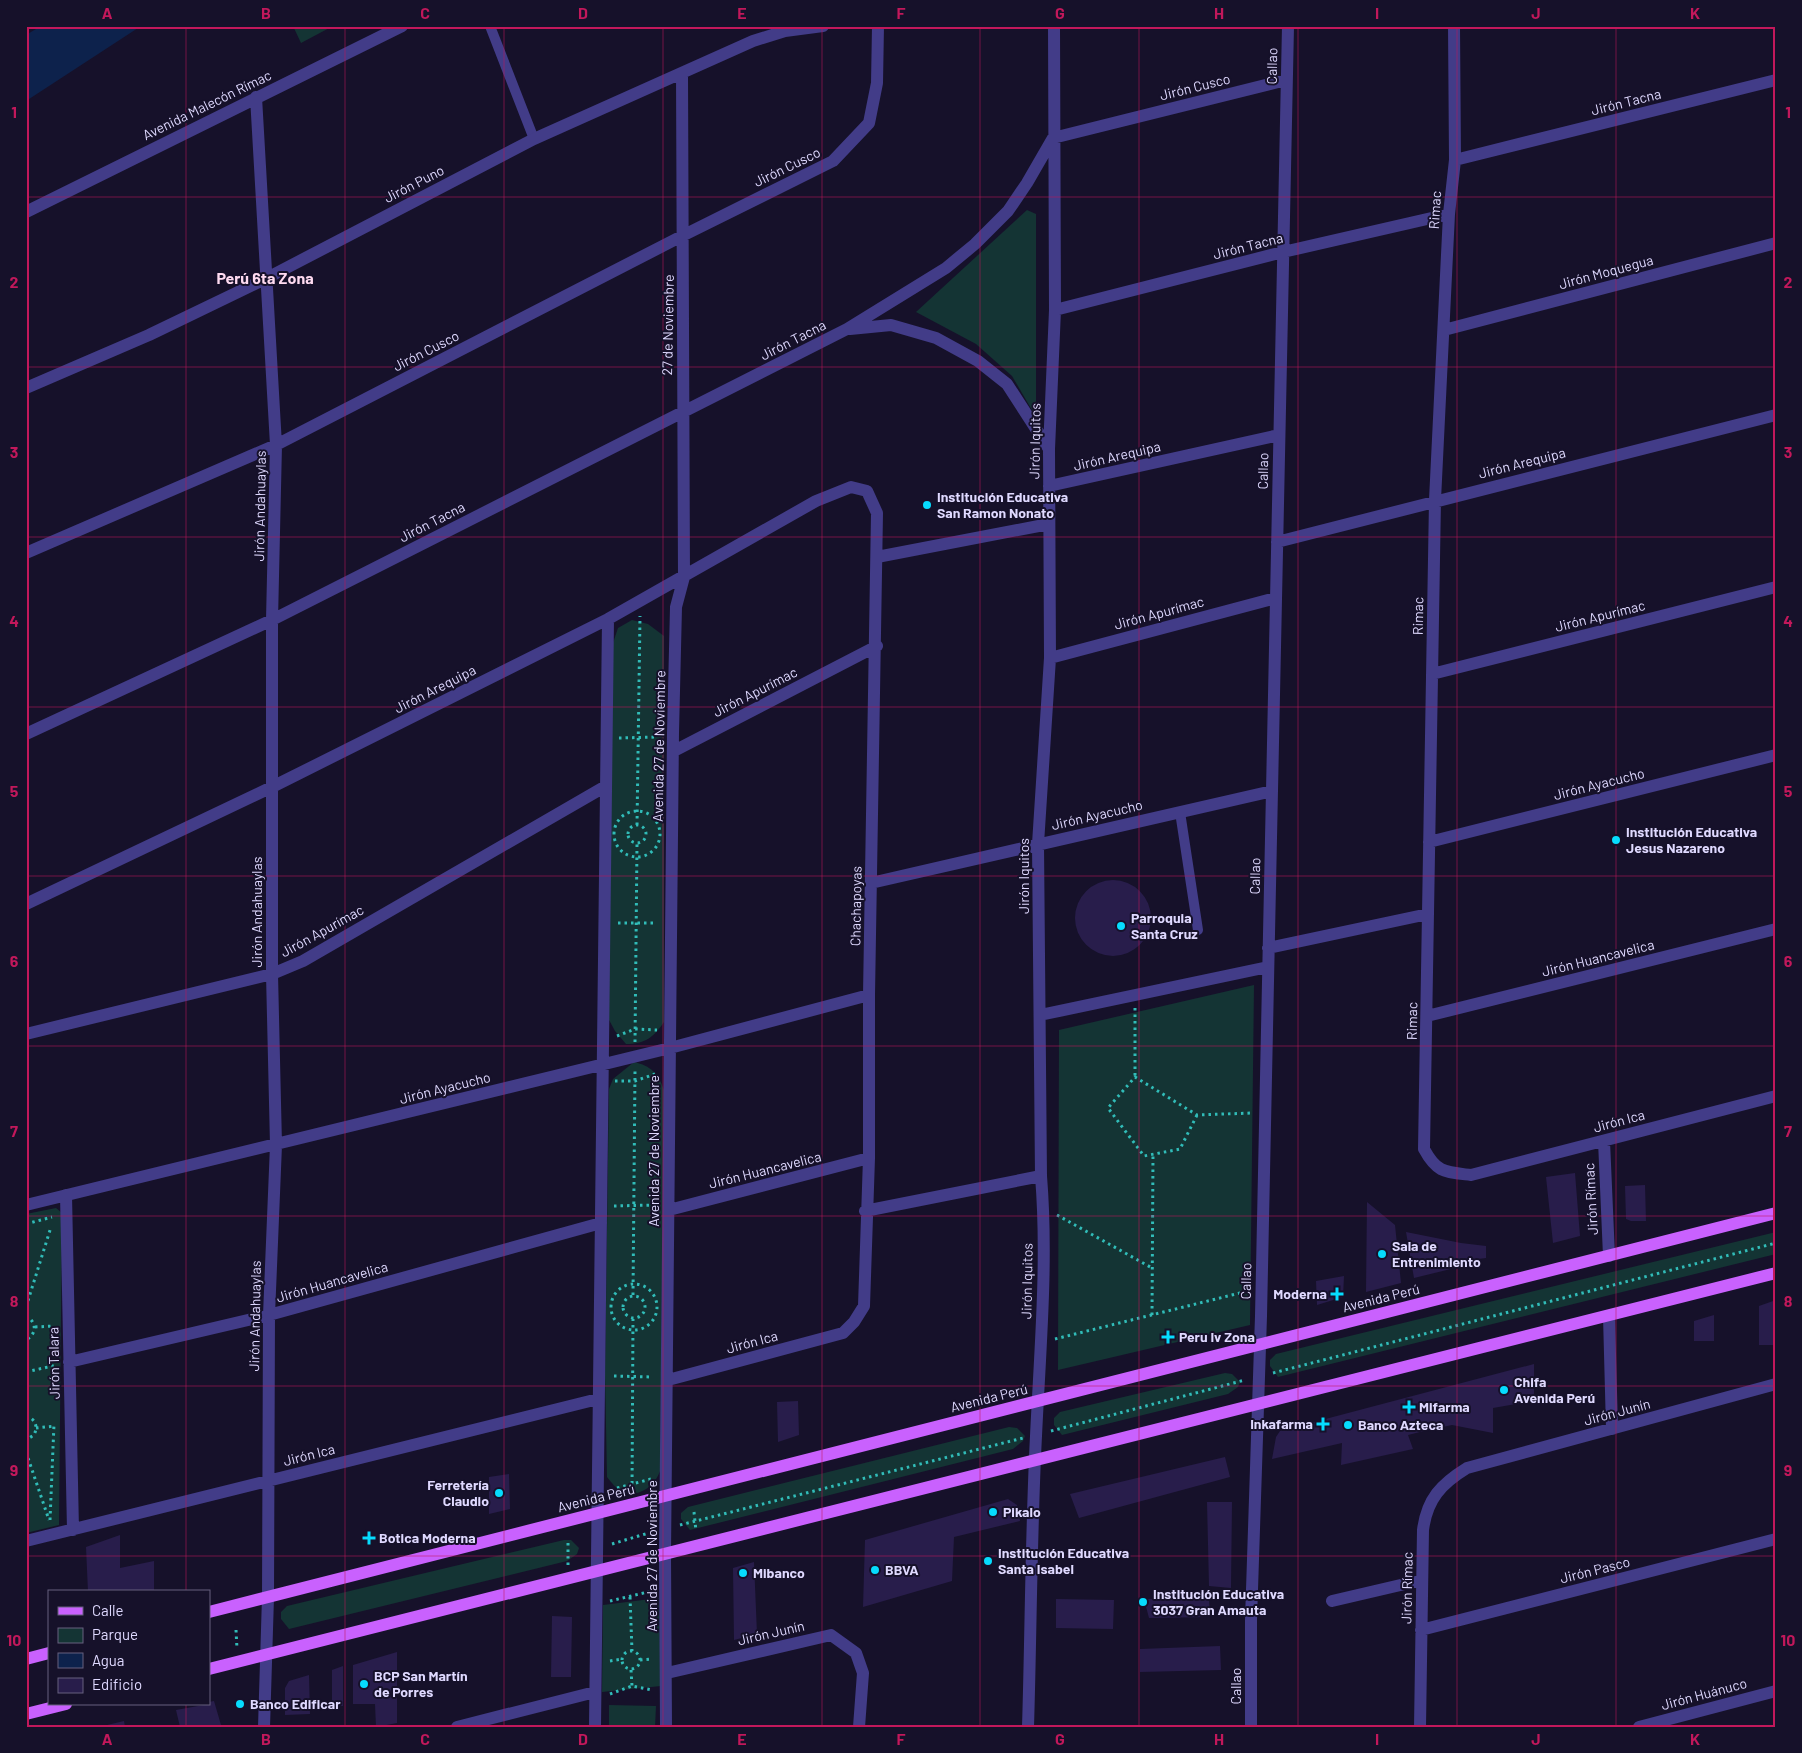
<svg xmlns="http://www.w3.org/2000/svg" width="1802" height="1753" viewBox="0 0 1802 1753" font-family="Barlow,sans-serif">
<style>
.green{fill:#143434}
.water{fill:#0d224c}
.building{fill:#281d4b}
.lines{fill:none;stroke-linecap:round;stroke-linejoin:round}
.path{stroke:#31bcb8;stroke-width:3;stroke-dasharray:2.5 4;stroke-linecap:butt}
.lane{stroke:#423c88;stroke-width:10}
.street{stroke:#423c88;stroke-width:12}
.primary{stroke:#c961fe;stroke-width:12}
.grid{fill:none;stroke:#c2185b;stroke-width:1;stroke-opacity:0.55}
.poi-dot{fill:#06dcfe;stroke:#16112a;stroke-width:2}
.labels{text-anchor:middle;stroke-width:4;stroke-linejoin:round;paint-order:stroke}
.street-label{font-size:14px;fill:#dfd9ff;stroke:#16112a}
.poi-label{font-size:14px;font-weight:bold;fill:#dfd9ff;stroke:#16112a;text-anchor:start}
.quarter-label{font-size:16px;font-weight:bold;fill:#ffdbf1;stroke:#16112a}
.neatline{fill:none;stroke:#c2185b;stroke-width:2}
.grid-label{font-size:16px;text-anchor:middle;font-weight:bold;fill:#c2185b}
</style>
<rect width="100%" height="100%" fill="#16112a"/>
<path class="green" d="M293,26H333L301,43Z
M1027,210L1036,214V417L1012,376L976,344L916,312Z
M632,620L648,624L664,636V1022C654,1037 645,1044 626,1044L615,1031L608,1018L613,643L618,628Z
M1254,985L1250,1325L1058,1370L1059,1030Z
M634,1062C651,1066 658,1073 664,1090L660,1471C655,1486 638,1499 622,1491C616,1489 611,1482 607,1477L605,1376L609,1089L613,1079Z
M56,1208L62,1213L59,1525L26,1533V1214Z
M1776,1232V1254L1278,1377L1270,1366V1360L1276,1354Z
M1225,1373L1232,1374L1240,1382L1238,1387L1228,1394L1062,1435L1054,1425V1418L1060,1412Z
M1009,1427L1017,1428L1025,1436L1023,1441L1013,1449L690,1530L681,1519V1513L688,1507Z
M564,1540H571L579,1548L577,1554L567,1561L289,1629L281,1619V1612L287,1606Z
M659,1598L661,1686L602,1692L603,1605Z
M609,1705L656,1706L655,1727H609Z"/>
<path class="water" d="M41,26H141L26,101V35Z"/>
<path class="building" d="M1075 918a38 38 0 1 1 76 0a38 38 0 1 1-76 0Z
M1575,1173L1580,1236L1553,1243L1546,1177Z
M1645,1185L1646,1221H1631L1626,1219L1625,1186Z
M1367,1202L1395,1225L1401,1283L1366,1292Z
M1406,1232L1461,1243L1486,1246V1258L1478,1259V1266L1459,1267L1414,1278Z
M1344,1276L1343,1297L1317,1305L1316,1281Z
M1776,1300V1345H1759V1306Z
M1714,1315V1341H1694V1321Z
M1534,1364V1401L1493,1408V1433L1452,1425L1428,1430L1408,1435L1413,1449L1341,1465L1342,1443L1272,1459L1276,1437L1280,1431Z
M798,1401L799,1435L778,1442L777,1402Z
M1225,1457L1230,1477L1079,1518L1070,1494Z
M509,1474L510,1509L489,1514V1477Z
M1008,1499L1017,1505L1020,1521L954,1537L952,1581L863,1607L865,1540Z
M1207,1502H1232L1231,1588L1209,1586Z
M120,1535V1568L154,1561V1592H88L86,1547Z
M754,1562L757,1634L734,1640L733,1568Z
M1209,1598L1210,1617L1149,1618L1144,1599Z
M1056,1599L1114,1600L1113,1629L1056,1628Z
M552,1616L572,1617L571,1677H551Z
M1220,1646L1221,1670L1140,1672V1649Z
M397,1652V1723L376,1727L375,1704H353V1665Z
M343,1666V1706H332V1670Z
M309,1675L310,1714L285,1715V1688L289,1681Z
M214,1701L221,1725L180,1727L176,1710L209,1704V1702Z
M124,1721L125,1727H103V1726Z"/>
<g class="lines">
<path class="path" d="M619,738L658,737
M614 834a23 23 0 1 1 46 0a23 23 0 1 1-46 0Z
M637,825L640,616
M628 834a9 9 0 1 1 18 0a9 9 0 1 1-18 0Z
M618,923H657
M1135,1008V1077
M617,1036L635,1029L657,1030
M635,1042L637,844
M615,1081H635L655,1074
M1197,1115L1180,1149L1144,1156L1108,1108L1135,1077L1197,1115L1252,1113
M614,1206L655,1205
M1057,1215L1152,1268
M26,1224L52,1217
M611 1307a23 23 0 1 1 46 0a23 23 0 1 1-46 0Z
M633,1295L635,1071
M623 1307a11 11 0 1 1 22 0a11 11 0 1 1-22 0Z
M26,1307L51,1227
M1152,1315L1153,1154
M26,1316C37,1322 37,1334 26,1340
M35,1327L54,1326
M1055,1339L1248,1291
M26,1372L57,1365
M1273,1373L1776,1243
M614,1376L652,1377
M26,1416C36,1419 38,1427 34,1435L26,1440
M36,1428L55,1426
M1051,1431L1245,1380
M26,1452L49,1520
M617,1488L651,1479
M632,1490L633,1319
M694,1512L696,1531
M50,1520L54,1424
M680,1525L1023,1438
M612,1544L652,1532
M568,1565V1543
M630,1597L632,1651
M610,1601L652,1591
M236,1630L237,1649
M622 1660a9 9 0 1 1 18 0a9 9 0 1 1-18 0Z
M640,1660L652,1659
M610,1661L622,1659
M631,1670L632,1686
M610,1694L632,1686L652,1690"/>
<path class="lane" d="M490,26L534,139
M1180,812L1198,930"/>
<path class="street" d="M1454,26L1455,160L1449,214L1435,500L1424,1149C1437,1173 1445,1172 1471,1175L1776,1096
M256,97L276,445L272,620V974L276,1145L269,1315L268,1597L264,1727
M1455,160L1776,80
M26,212L402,26
M1055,310L1283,252L1449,214
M850,329L891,325L936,338L978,361L1007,384L1049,449
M1444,330L1776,243
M26,388L149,335L267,278L534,139L753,41L785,31L823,26
M1049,486L1279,435
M1277,542L1776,415
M26,553L276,445L684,235L833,161L869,123L877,83L878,26
M877,557L1049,524
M1050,658L1276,598
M1432,674L1776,587
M26,734L272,620L847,329L946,268L975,244L1008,211L1027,183L1053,138L1286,80
M674,751L877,646
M1429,842L1776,755
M871,883L1272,791
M26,904L272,787L608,619L816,501L851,487L867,491L877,513L869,995V1158L864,1306L854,1322L843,1333L668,1380
M1268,948L1428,914
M1040,1015L1268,967
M1427,1016L1776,929
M26,1034L272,974L303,961L606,786
M1604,1141L1609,1256
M66,1195L73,1530
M26,1205L670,1048L869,995
M669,1210L869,1158
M865,1211L1041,1176
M1609,1316L1612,1429
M69,1362L269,1315L601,1223
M26,1541L598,1399
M1332,1601L1422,1580
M1421,1630L1776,1539
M667,1673L831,1635L856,1653L863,1673L859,1727
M457,1727L595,1692
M595,1727L608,619
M666,1727L665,1554L673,733L676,607L684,577L682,74
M1028,1727C1031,1630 1031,1533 1036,1436C1040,1350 1048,1262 1041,1176L1038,844L1050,658L1049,449L1055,310L1054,26
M1251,1727V1620L1261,1316L1288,26
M1420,1727L1423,1530C1427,1499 1441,1484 1467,1468L1776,1384
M1639,1727L1776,1691"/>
<path class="primary" d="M209,1612L1776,1213
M26,1659L49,1653
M209,1669L1776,1273
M26,1714L66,1704"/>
</g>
<path class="grid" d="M186,26V1592M345,26V1727M504,26V1727M663,26V1727M822,26V1727M980,26V1727M1139,26V1727M1298,26V1727M1457,26V1727M1616,26V1727M26,197H1776M26,367H1776M26,537H1776M26,707H1776M26,876H1776M26,1046H1776M26,1216H1776M26,1386H1776M26,1556H1776M186,1704V1727"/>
<g class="poi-dot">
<circle cx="927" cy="505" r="5"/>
<circle cx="1616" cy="840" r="5"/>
<circle cx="1121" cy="926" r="5"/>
<circle cx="1382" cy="1254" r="5"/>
<path d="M1334.5 1286.5h5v5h5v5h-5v5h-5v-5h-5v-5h5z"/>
<path d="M1165.5 1329.5h5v5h5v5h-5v5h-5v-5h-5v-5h5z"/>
<circle cx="1504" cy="1390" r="5"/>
<path d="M1406.5 1399.5h5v5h5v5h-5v5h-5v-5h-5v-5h5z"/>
<path d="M1320.5 1416.5h5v5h5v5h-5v5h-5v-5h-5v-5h5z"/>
<circle cx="1348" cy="1425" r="5"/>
<circle cx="499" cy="1493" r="5"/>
<circle cx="993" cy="1512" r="5"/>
<path d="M366.5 1530.5h5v5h5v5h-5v5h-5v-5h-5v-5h5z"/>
<circle cx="988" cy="1561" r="5"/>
<circle cx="875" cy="1570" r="5"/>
<circle cx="743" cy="1573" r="5"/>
<circle cx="1143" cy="1602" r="5"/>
<circle cx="364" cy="1684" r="5"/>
<circle cx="240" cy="1704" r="5"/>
</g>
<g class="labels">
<g class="street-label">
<text transform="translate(1272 66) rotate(-89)" y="5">Callao</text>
<text transform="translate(1195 87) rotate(-14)" y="5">Jirón Cusco</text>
<text transform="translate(1626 102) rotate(-14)" y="5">Jirón Tacna</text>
<text transform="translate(207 105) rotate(-26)" y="5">Avenida Malecón Rímac</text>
<text transform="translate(787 167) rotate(-26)" y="5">Jirón Cusco</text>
<text transform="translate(414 184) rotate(-27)" y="5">Jirón Puno</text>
<text transform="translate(1435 210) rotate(-86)" y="5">Rimac</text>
<text transform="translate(1248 246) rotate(-14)" y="5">Jirón Tacna</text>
<text transform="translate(1606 272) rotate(-15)" y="5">Jirón Moquegua</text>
<text transform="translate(668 325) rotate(-89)" y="5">27 de Noviembre</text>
<text transform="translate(793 340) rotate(-27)" y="5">Jirón Tacna</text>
<text transform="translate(426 351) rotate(-27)" y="5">Jirón Cusco</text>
<text transform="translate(1035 441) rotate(-89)" y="5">Jirón Iquitos</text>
<text transform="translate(1117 456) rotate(-13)" y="5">Jirón Arequipa</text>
<text transform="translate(1522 463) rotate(-14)" y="5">Jirón Arequipa</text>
<text transform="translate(1263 471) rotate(-89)" y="5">Callao</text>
<text transform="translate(260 506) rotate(-89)" y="5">Jirón Andahuaylas</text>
<text transform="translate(432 522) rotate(-27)" y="5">Jirón Tacna</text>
<text transform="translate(1159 613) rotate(-15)" y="5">Jirón Apurímac</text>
<text transform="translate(1418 616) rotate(-89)" y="5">Rimac</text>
<text transform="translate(1600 616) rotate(-14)" y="5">Jirón Apurímac</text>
<text transform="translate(435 689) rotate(-27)" y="5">Jirón Arequipa</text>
<text transform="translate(755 692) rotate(-27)" y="5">Jirón Apurímac</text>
<text transform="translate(659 746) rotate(-89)" y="5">Avenida 27 de Noviembre</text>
<text transform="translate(1599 784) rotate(-14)" y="5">Jirón Ayacucho</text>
<text transform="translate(1097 815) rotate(-13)" y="5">Jirón Ayacucho</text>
<text transform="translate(1024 876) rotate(-90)" y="5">Jirón Iquitos</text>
<text transform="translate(1255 876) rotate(-89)" y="5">Callao</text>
<text transform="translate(856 906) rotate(-89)" y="5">Chachapoyas</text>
<text transform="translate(257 912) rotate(-90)" y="5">Jirón Andahuaylas</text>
<text transform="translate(322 931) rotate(-29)" y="5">Jirón Apurímac</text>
<text transform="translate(1598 958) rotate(-14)" y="5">Jirón Huancavelica</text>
<text transform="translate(1412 1021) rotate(-89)" y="5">Rimac</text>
<text transform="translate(445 1088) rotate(-14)" y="5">Jirón Ayacucho</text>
<text transform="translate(1619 1121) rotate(-15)" y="5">Jirón Ica</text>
<text transform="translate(654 1151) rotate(-90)" y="5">Avenida 27 de Noviembre</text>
<text transform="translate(765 1170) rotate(-14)" y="5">Jirón Huancavelica</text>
<text transform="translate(1591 1199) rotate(-93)" y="5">Jirón Rímac</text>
<text transform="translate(1027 1281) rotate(-89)" y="5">Jirón Iquitos</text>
<text transform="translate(1246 1281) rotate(-89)" y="5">Callao</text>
<text transform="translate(332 1282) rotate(-16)" y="5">Jirón Huancavelica</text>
<text transform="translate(1381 1298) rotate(-14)" y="5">Avenida Perú</text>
<text transform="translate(255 1316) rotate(-89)" y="5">Jirón Andahuaylas</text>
<text transform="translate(752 1342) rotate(-15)" y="5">Jirón Ica</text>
<text transform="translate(54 1363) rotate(-91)" y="5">Jirón Talara</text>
<text transform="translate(989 1398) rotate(-14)" y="5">Avenida Perú</text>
<text transform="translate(1617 1412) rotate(-15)" y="5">Jirón Junín</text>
<text transform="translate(309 1455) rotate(-14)" y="5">Jirón Ica</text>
<text transform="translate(596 1498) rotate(-14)" y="5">Avenida Perú</text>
<text transform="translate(652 1556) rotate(-90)" y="5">Avenida 27 de Noviembre</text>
<text transform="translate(1595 1570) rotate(-14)" y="5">Jirón Pasco</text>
<text transform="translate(1407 1588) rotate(-89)" y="5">Jirón Rímac</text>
<text transform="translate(771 1633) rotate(-13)" y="5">Jirón Junín</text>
<text transform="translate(1236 1686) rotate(-90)" y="5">Callao</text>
<text transform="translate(1704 1694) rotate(-15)" y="5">Jirón Huánuco</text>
</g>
<g class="poi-label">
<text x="937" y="502">Institución Educativa<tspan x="937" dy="16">San Ramon Nonato</tspan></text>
<text x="1626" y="837">Institución Educativa<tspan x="1626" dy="16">Jesus Nazareno</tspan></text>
<text x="1131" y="923">Parroquia<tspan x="1131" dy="16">Santa Cruz</tspan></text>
<text x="1392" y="1251">Sala de<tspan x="1392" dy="16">Entrenimiento</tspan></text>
<text x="1327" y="1299" text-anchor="end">Moderna</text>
<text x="1179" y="1342">Peru Iv Zona</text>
<text x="1514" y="1387">Chifa<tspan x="1514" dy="16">Avenida Perú</tspan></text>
<text x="1419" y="1412">Mifarma</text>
<text x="1313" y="1429" text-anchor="end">Inkafarma</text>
<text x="1358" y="1430">Banco Azteca</text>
<text x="489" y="1490" text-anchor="end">Ferretería<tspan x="489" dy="16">Claudio</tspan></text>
<text x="1003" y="1517">Pikalo</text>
<text x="379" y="1543">Botica Moderna</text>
<text x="998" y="1558">Institución Educativa<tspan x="998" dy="16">Santa Isabel</tspan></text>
<text x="885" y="1575">BBVA</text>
<text x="753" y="1578">Mibanco</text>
<text x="1153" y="1599">Institución Educativa<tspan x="1153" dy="16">3037 Gran Amauta</tspan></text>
<text x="374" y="1681">BCP San Martín<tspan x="374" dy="16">de Porres</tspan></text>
<text x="250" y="1709">Banco Edificar</text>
</g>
<g class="quarter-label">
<text x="265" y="284">Perú 6ta Zona</text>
</g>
</g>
<rect width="1802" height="1753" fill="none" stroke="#16112a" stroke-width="55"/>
<rect x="48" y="1590" width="162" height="115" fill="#16112a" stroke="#66617f"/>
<rect x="58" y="1607" width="25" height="8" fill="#c961fe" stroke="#66617f"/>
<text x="92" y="1616" font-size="15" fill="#dfd9ff">Calle</text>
<rect x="58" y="1628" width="25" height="15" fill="#143434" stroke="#66617f"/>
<text x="92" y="1640" font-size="15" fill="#dfd9ff">Parque</text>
<rect x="58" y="1653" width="25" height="15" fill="#0d224c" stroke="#66617f"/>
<text x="92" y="1666" font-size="15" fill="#dfd9ff">Agua</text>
<rect x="58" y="1678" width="25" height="15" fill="#281d4b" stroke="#66617f"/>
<text x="92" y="1690" font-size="15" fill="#dfd9ff">Edificio</text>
<rect x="28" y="28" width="1746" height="1698" class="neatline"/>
<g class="grid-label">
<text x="107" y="19">A</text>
<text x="266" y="19">B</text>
<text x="425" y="19">C</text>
<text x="583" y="19">D</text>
<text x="742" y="19">E</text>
<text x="901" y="19">F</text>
<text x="1060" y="19">G</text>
<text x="1219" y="19">H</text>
<text x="1377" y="19">I</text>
<text x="1536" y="19">J</text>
<text x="1695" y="19">K</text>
<text x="14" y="118">1</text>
<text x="1788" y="118">1</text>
<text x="14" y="288">2</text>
<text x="1788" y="288">2</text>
<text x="14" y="458">3</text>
<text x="1788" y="458">3</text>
<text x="14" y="627">4</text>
<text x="1788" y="627">4</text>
<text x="14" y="797">5</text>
<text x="1788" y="797">5</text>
<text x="14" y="967">6</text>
<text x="1788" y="967">6</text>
<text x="14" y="1137">7</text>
<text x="1788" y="1137">7</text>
<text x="14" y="1307">8</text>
<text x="1788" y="1307">8</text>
<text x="14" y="1476">9</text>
<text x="1788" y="1476">9</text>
<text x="14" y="1646">10</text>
<text x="1788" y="1646">10</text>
<text x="107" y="1745">A</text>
<text x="266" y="1745">B</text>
<text x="425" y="1745">C</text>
<text x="583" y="1745">D</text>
<text x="742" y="1745">E</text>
<text x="901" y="1745">F</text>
<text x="1060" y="1745">G</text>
<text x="1219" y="1745">H</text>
<text x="1377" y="1745">I</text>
<text x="1536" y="1745">J</text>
<text x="1695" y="1745">K</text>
</g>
</svg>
